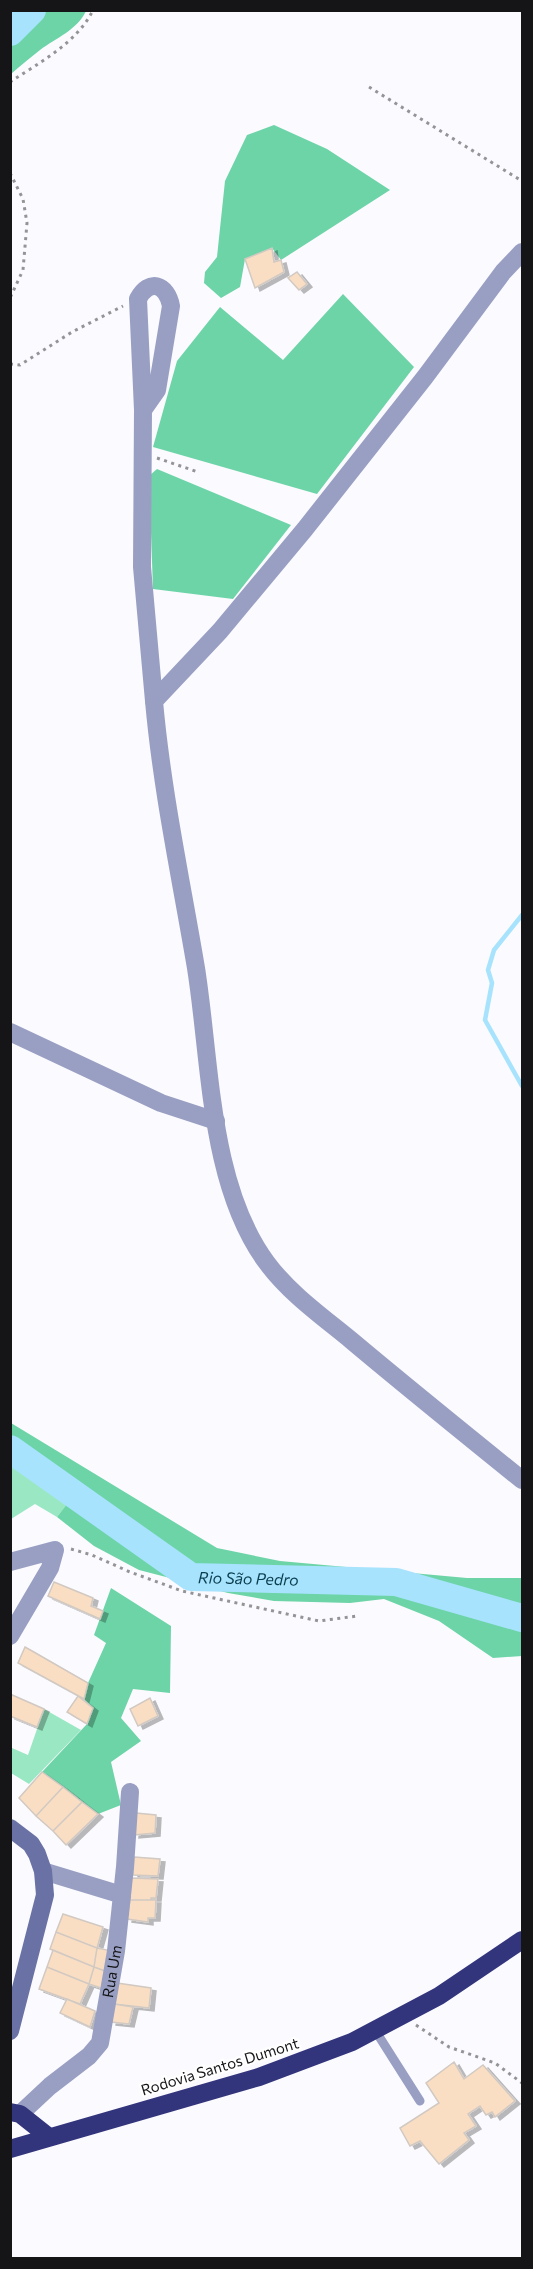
<svg xmlns="http://www.w3.org/2000/svg" width="533" height="2269" viewBox="0 0 533 2269" font-family="Commissioner,sans-serif">
<style>
.green{fill:#9ae8c3}
.forest{fill:#6cd4a7}
.lines{fill:none;stroke-linecap:round;stroke-linejoin:round}
.stream{stroke:#a7e3fd;stroke-width:4.5}
.river{stroke:#a7e3fd;stroke-width:28}
.building{fill:#fadec3;stroke:#d1c9c2;stroke-width:1.5;filter:url(#shadow)}
.path{stroke:#949396;stroke-width:3;stroke-dasharray:3 4.5;stroke-linecap:butt}
.lane{stroke:#989fc3;stroke-width:9}
.street{stroke:#989fc3;stroke-width:18}
.secondary{stroke:#6a72a5;stroke-width:18}
.highway{stroke:#32357c;stroke-width:18}
.labels{text-anchor:middle;stroke-width:4.5;stroke-linejoin:round;paint-order:stroke}
.street-label{font-size:15px;fill:#151417;stroke:#fff}
.water-label{font-size:16px;font-style:italic;fill:#0b3e4f;stroke:#fff}
</style>
<defs>
<filter id="shadow"><feDropShadow dx="5" dy="3" stdDeviation="0" flood-color="#0004"/></filter>
</defs>
<rect width="100%" height="100%" fill="#fbfafe"/>
<path class="green" d="M11,1449L75,1495L57,1517L35,1504L11,1519Z
M44,1709L81,1730L29,1784L11,1773L10,1751L12,1748L28,1755Z"/>
<path class="forest" d="M11,10H86V11C77,30 56,38 40,50C30,58 20,66 11,74Z
M274,125L327,149L390,190L281,260L272,248L245,259L240,287L221,298L204,283L205,272L217,257L225,181L247,135Z
M343,294L414,367L317,494L153,447L177,361L220,307L283,360Z
M157,469L291,525L233,599L153,589L149,476Z
M11,1423L217,1548L280,1561L467,1578H522V1656L493,1658L439,1621L384,1599L350,1603L274,1601L228,1593L139,1570L94,1546L57,1517L75,1494L11,1449Z
M111,1588L171,1626L170,1693L133,1689L121,1718L141,1741L111,1762L121,1805L98,1814L42,1772L87,1724L93,1708L84,1699L88,1683L106,1643L94,1635Z"/>
<g class="lines">
<path class="stream" d="M26,10L28,14
M522,915L494,950L488,970L492,983L485,1020L522,1086"/>
<g class="river">
<path d="M10,32L32,10"/>
<path id="s1" d="M10,1449L191,1577L396,1582L522,1618"/>
</g>
</g>
<path class="building" d="M272,248L274,262L281,260L284,272L255,288L245,259Z
M297,272L307,284L299,290L288,278Z
M54,1582L93,1598L91,1606L103,1611L100,1619L48,1596Z
M25,1647L88,1683L84,1699L18,1663Z
M10,1694L44,1709L37,1727L10,1716Z
M78,1696L93,1708L87,1724L67,1712Z
M150,1698L158,1716L138,1726L130,1709Z
M42,1772L63,1787L36,1816L19,1798Z
M63,1787L82,1802L53,1831L36,1816Z
M82,1802L98,1814L66,1845L53,1831Z
M136,1813L156,1815L155,1833L134,1835Z
M134,1857L160,1859L158,1876L133,1875Z
M131,1878L158,1879L156,1898H151V1900H130Z
M130,1900H156L155,1918H148V1922L127,1919Z
M63,1914L103,1927L97,1948L56,1932Z
M56,1932L97,1948L94,1967L50,1949Z
M97,1948L112,1951L108,1972L94,1967Z
M53,1950L94,1967L89,1984L47,1967Z
M47,1967L89,1984L80,2004L39,1989Z
M94,1967L108,1972L104,1989L89,1984Z
M117,1983L151,1988L149,2008L114,2004Z
M67,1999L95,2011L90,2027L60,2013Z
M114,2004L133,2007L129,2024L111,2022Z
M454,2062L464,2079L483,2065L515,2101L495,2117L492,2112L486,2115L480,2106L468,2114L476,2126L464,2133L469,2140L439,2164L420,2141L410,2146L400,2128L439,2103L426,2083Z"/>
<g class="lines">
<path class="path" d="M10,82C39,63 78,42 93,10
M369,87L522,181
M10,173L23,199L27,223L23,270L10,298
M10,364L20,365L72,332L123,306
M157,458L198,472
M71,1549L92,1555L130,1572L182,1591L319,1621L357,1616
M416,2025L449,2047L495,2063L522,2083"/>
<path class="lane" d="M375,2030L420,2101"/>
<g class="street">
<path d="M522,252L503,272L425,377L305,529L220,631L154,701C162,791 181,879 196,968C211,1063 209,1185 267,1263C290,1294 323,1317 352,1341C408,1388 465,1434 522,1480"/>
<path d="M143,410L157,390L171,306C167,284 149,278 138,299L143,410L142,567L154,701"/>
<path d="M10,1032L161,1103L216,1121"/>
<path d="M10,1562L55,1550L50,1568L10,1636"/>
<path d="M43,1871L122,1895"/>
<path id="s2" d="M20,2114L50,2086L89,2056L100,2043L116,1951L125,1867L130,1792"/>
</g>
<path class="secondary" d="M10,1828L31,1844L37,1854L43,1871L45,1895L10,2031"/>
<path class="highway" d="M10,2112L20,2114L49,2137
M10,2149L259,2077L352,2042L439,1996L522,1940"/>
</g>
<g class="labels">
<g class="street-label">
<text dy="5" stroke="none"><textPath href="#s2" startOffset="180">Rua Um</textPath></text>
<text transform="translate(220 2067) rotate(-17)" y="5">Rodovia Santos Dumont</text>
</g>
<g class="water-label">
<text dy="6" stroke="none"><textPath href="#s1" startOffset="279">Rio São Pedro</textPath></text>
</g>
</g>
<rect width="533" height="2269" fill="none" stroke="#151417" stroke-width="24"/>
</svg>
